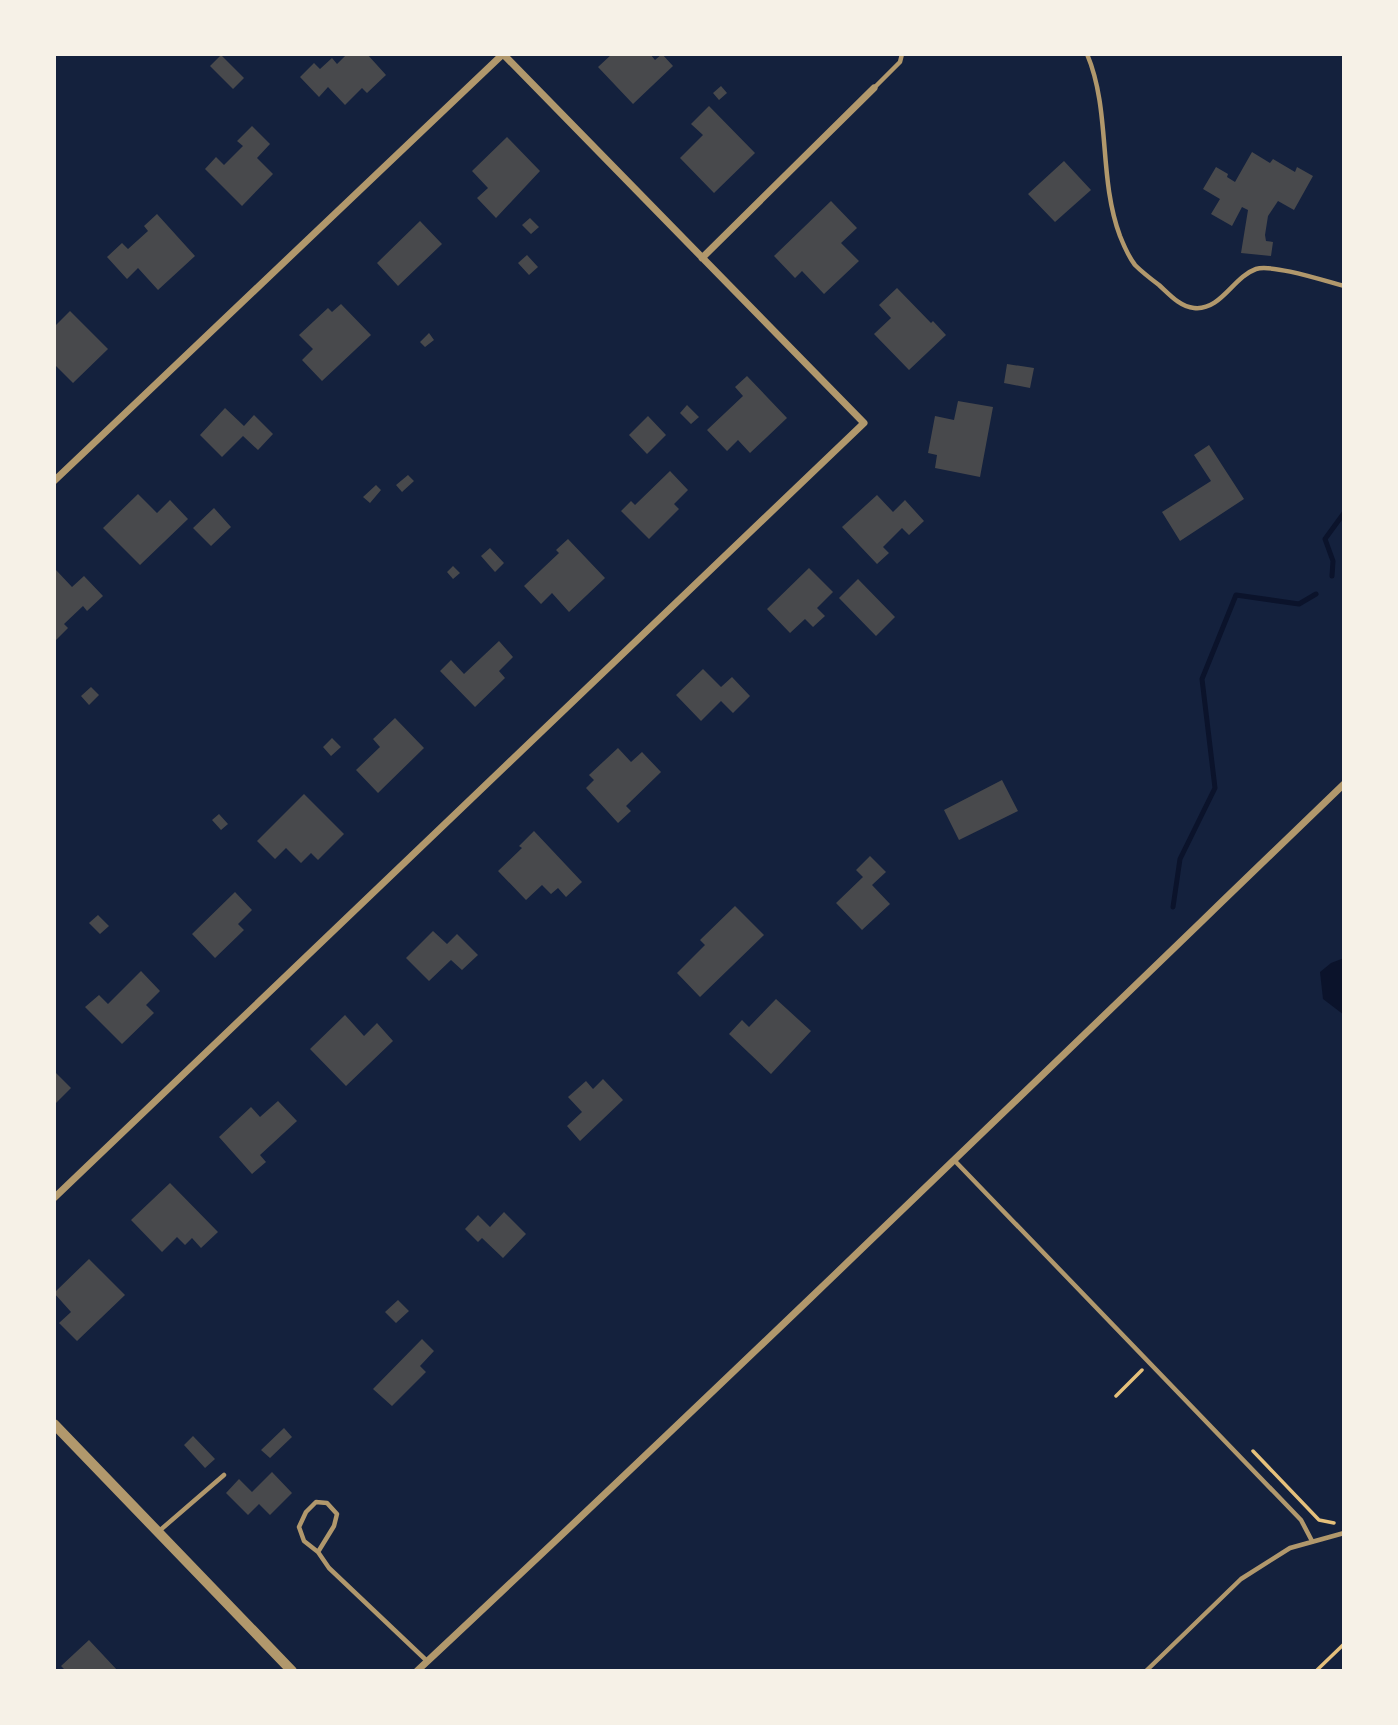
<svg xmlns="http://www.w3.org/2000/svg" width="1398" height="1725" viewBox="0 0 1398 1725" font-family="'Roboto Serif',serif">
<style>
.water{fill:#0b132b}
.lines{fill:none;stroke-linecap:round;stroke-linejoin:round}
.stream{stroke:#0b132b;stroke-width:5}
.building{fill:#48494c}
.path{stroke:#e5c07b;stroke-width:3.5}
.service{stroke:#b1986c;stroke-width:4.5}
.minor{stroke:#b1986c;stroke-width:7}
.tertiary{stroke:#b1986c;stroke-width:10}
</style>
<rect width="100%" height="100%" fill="#14213d"/>
<path class="water" d="M1344,958V1015L1323,999L1320,972L1331,963Z"/>
<g class="lines">
<path class="stream" d="M1332,576L1333,561L1325,539L1344,513
M1173,907L1180,859L1215,788L1202,679L1236,595L1299,604L1316,594"/>
</g>
<path class="building" d="M347,54H367L386,75L367,93L362,88L345,105L328,87L319,97L300,77L314,63L320,69L332,58L337,64Z
M612,54H650L655,60L662,54L673,66L633,104L598,67Z
M221,55L244,78L233,89L210,66Z
M721,86L727,93L719,100L713,93Z
M709,106L755,153L714,193L680,158L703,135L691,124Z
M252,126L270,144L257,158L273,174L242,206L205,169L216,157L224,165L243,146L237,141Z
M507,137L540,171L496,218L477,198L488,188L472,171Z
M1252,152L1270,163L1273,159L1295,172L1297,167L1313,176L1294,210L1278,201L1268,216L1265,235L1266,241L1273,242L1271,256L1241,253L1248,210L1242,207L1232,226L1211,214L1220,199L1203,189L1216,167L1228,174L1227,177L1235,182Z
M1064,161L1091,190L1055,222L1028,194Z
M831,201L857,228L841,243L859,261L824,294L802,271L795,278L774,256Z
M157,214L195,256L158,290L138,268L127,279L107,257L122,243L128,249L148,231L144,226Z
M530,218L539,227L531,234L522,225Z
M420,221L442,244L398,286L377,263Z
M527,255L538,267L529,275L518,263Z
M897,288L931,323L933,321L946,335L909,370L874,334L891,318L879,305Z
M341,304L371,335L322,381L302,360L313,349L299,335L328,308L332,312Z
M70,311L108,349L73,383L54,364V327Z
M429,333L434,340L425,347L420,342Z
M1007,364L1034,368L1030,388L1004,383Z
M747,376L787,418L750,453L738,440L727,451L707,430L743,396L735,387Z
M958,401L993,407L980,477L935,468L937,455L928,453L935,416L954,420Z
M687,405L699,417L691,424L680,413Z
M225,408L244,426L254,415L273,434L258,450L243,436L222,457L200,435Z
M648,416L666,435L647,454L629,435Z
M1209,445L1244,499L1180,541L1162,512L1211,481L1194,455Z
M670,471L688,490L674,504L679,509L649,539L621,511L631,501L635,505Z
M408,475L414,481L402,492L396,485Z
M376,485L381,490L370,503L363,497Z
M138,494L157,513L170,500L188,519L140,565L103,528Z
M877,495L893,512L905,500L924,521L909,535L902,528L883,547L889,553L877,564L842,527Z
M214,508L231,527L211,546L193,528Z
M568,539L605,578L569,612L552,593L541,604L524,586L559,553L556,550Z
M490,548L504,563L495,572L481,556Z
M453,566L460,573L453,579L447,572Z
M809,568L833,592L817,608L825,616L813,627L805,619L790,633L767,609Z
M56,570L72,587L84,576L103,596L87,611L83,606L64,624L68,628L56,640L54,638Z
M858,579L895,617L876,636L839,598Z
M499,641L513,657L499,671L505,678L475,707L440,671L451,660L464,674Z
M703,669L721,687L732,677L750,696L733,713L721,701L701,721L676,695Z
M91,687L99,695L89,705L81,696Z
M395,718L424,748L378,793L356,770L380,747L373,739Z
M332,738L341,747L331,756L323,747Z
M618,748L631,762L642,752L661,772L626,806L631,811L618,823L586,788L594,780L589,775Z
M1002,780L1018,811L959,840L944,810Z
M304,794L344,834L318,860L311,853L301,863L286,848L275,859L257,841Z
M219,814L228,824L221,830L212,820Z
M534,831L582,882L566,897L558,888L551,894L542,885L526,900L498,871L522,848L519,846Z
M870,856L886,872L872,885L890,904L862,930L836,903L863,877L856,870Z
M235,892L252,910L238,924L244,930L215,958L192,934Z
M735,906L764,935L700,997L677,973L705,945L700,940Z
M98,915L109,926L100,934L89,923Z
M433,931L447,944L457,934L478,955L462,970L451,960L429,981L406,958Z
M141,971L160,991L146,1005L154,1013L122,1044L85,1007L99,995L108,1004Z
M776,999L811,1031L771,1074L729,1034L742,1020L749,1027Z
M345,1015L364,1036L377,1023L393,1041L346,1086L310,1049Z
M54,1071L71,1088L54,1105Z
M603,1079L623,1100L580,1141L567,1126L582,1112L568,1097L586,1081L593,1089Z
M278,1101L297,1121L260,1155L266,1162L252,1174L219,1137L251,1107L260,1117Z
M170,1183L218,1232L201,1248L192,1238L185,1245L177,1237L162,1252L131,1220Z
M504,1212L526,1234L503,1258L482,1238L478,1242L465,1229L478,1215L490,1227Z
M89,1259L125,1295L77,1341L59,1323L71,1312L54,1293Z
M398,1300L409,1311L396,1323L385,1312Z
M422,1339L434,1351L420,1366L426,1372L392,1406L373,1389Z
M284,1428L292,1437L270,1458L261,1450Z
M193,1436L215,1459L205,1468L184,1445Z
M272,1472L292,1493L270,1515L259,1504L248,1515L226,1493L239,1479L252,1492Z
M89,1640L118,1671H66L61,1666Z"/>
<g class="lines">
<path class="path" d="M1116,1396L1142,1370
M1253,1451L1319,1520L1334,1523
M1316,1671L1344,1644"/>
<path class="service" d="M1087,54C1111,111 1098,177 1120,236C1124,246 1128,256 1135,265C1142,272 1151,279 1159,285C1169,294 1180,307 1194,308C1221,311 1233,277 1256,269C1273,264 1325,281 1344,286
M874,88L900,62L902,54
M954,1160L1301,1520L1312,1541
M158,1532L224,1475
M318,1552L304,1541L299,1527L306,1512L316,1502L327,1503L337,1514L334,1526L318,1552L329,1568L427,1661
M1146,1671L1241,1579L1290,1548L1344,1533"/>
<path class="minor" d="M702,258L874,88
M54,481L503,54L864,423L54,1198
M417,1671C729,1379 1036,1081 1344,784"/>
<path class="tertiary" d="M54,1424L292,1671"/>
</g>
<rect width="1398" height="1725" fill="none" stroke="#f6f1e7" stroke-width="112"/>
</svg>
